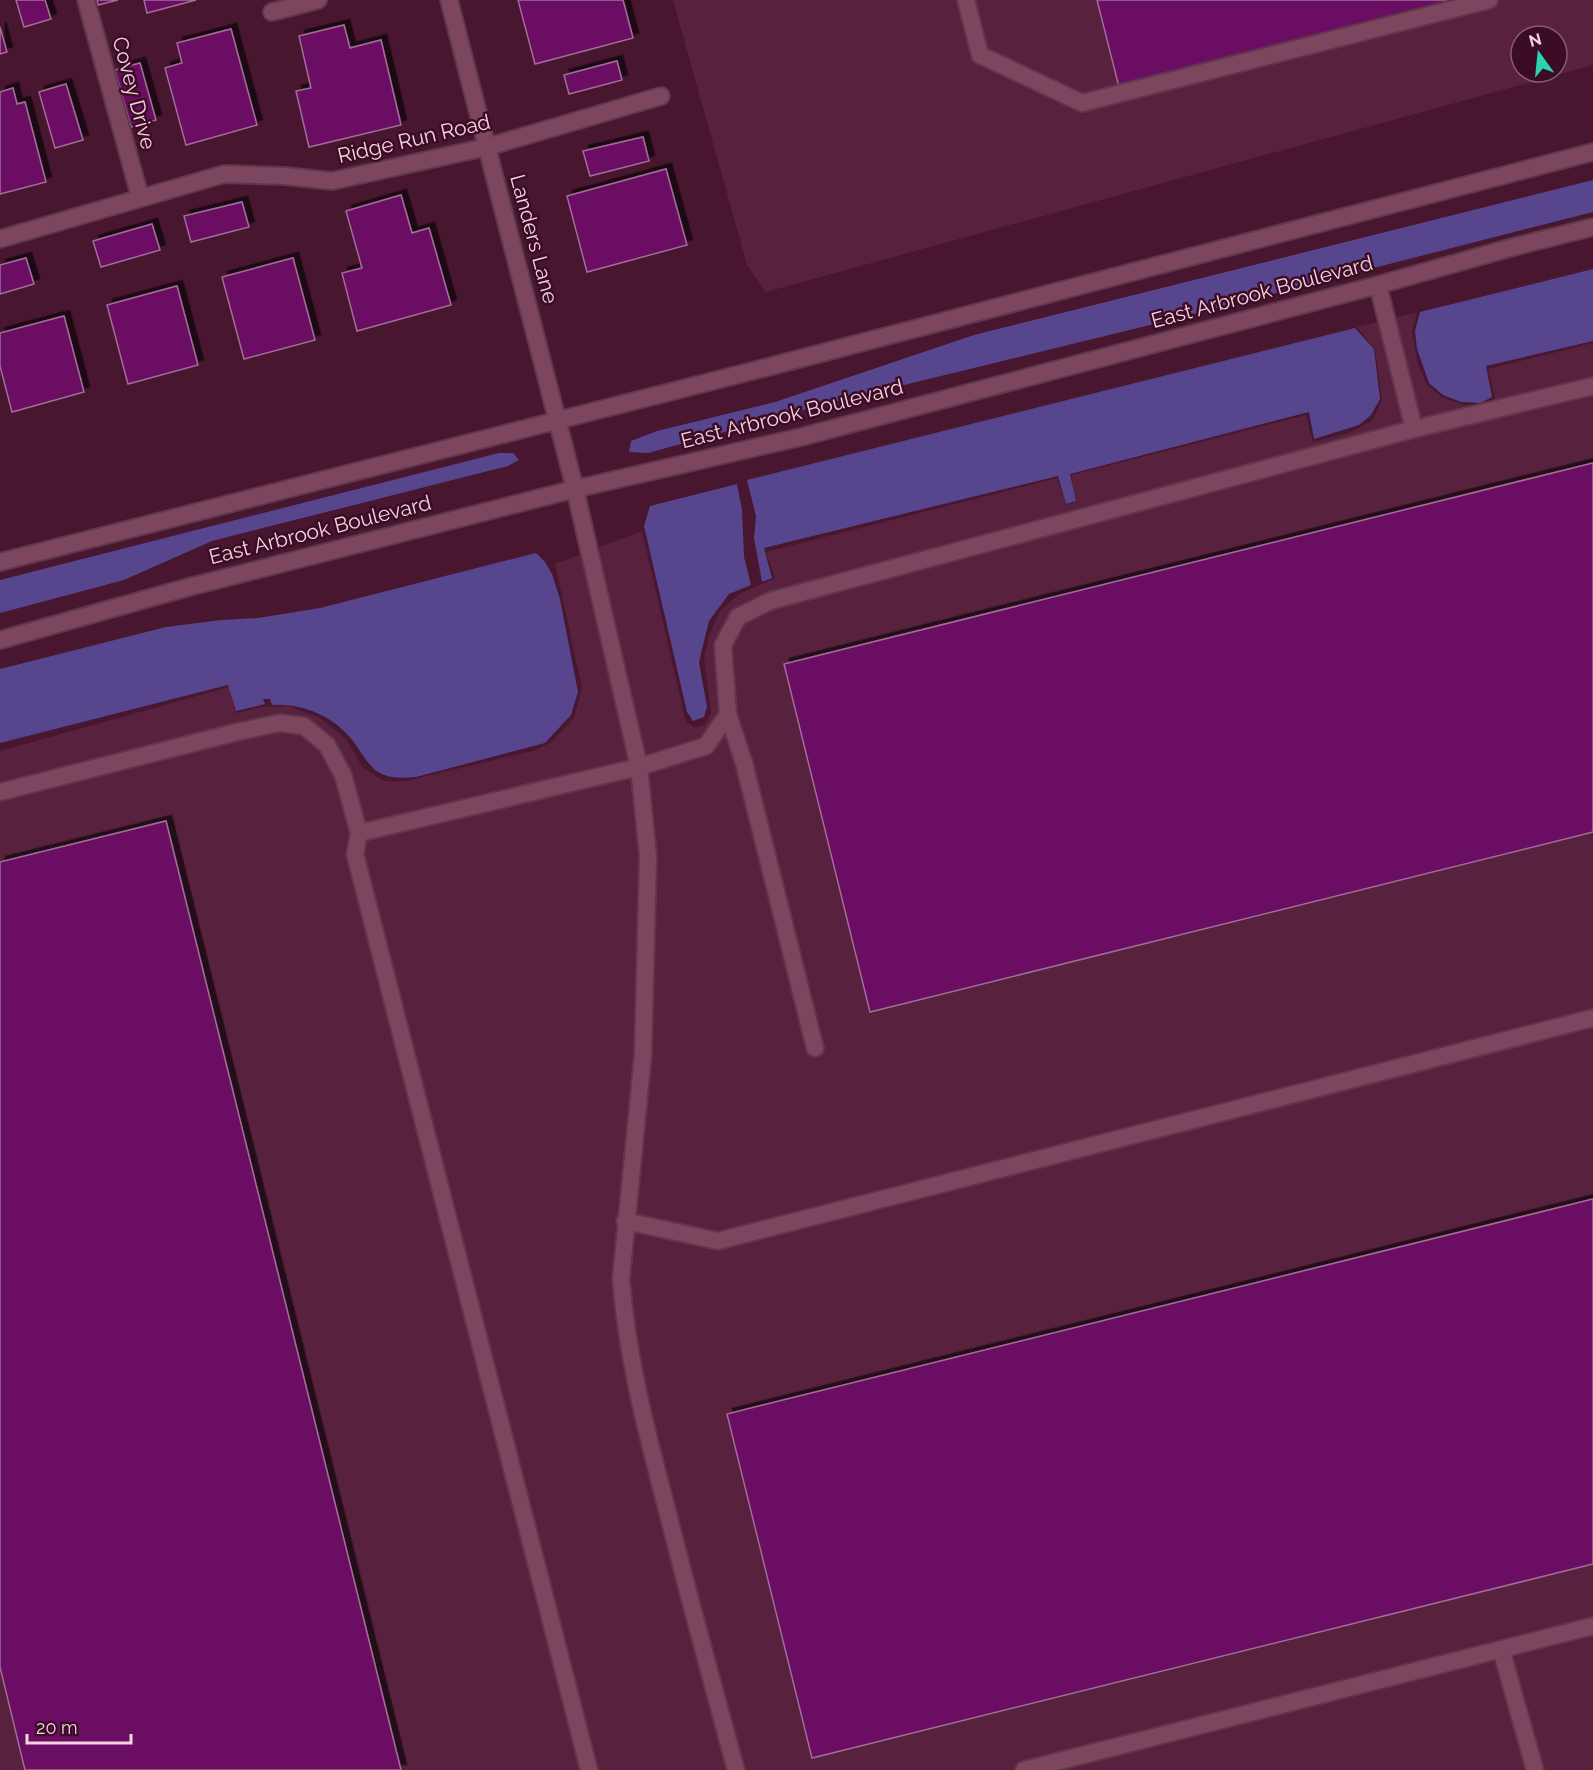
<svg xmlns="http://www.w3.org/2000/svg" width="1593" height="1770" viewBox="0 0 1593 1770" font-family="Raleway,sans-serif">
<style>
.built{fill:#58213d;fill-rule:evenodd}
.green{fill:#57458d}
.building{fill:#6b0763;stroke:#9e6f96;stroke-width:1.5;filter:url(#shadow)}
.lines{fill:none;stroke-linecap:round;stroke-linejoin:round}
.service-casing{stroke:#5f374b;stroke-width:20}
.minor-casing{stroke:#5f374b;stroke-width:20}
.tertiary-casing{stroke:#5f374b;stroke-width:20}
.service{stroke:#7c465e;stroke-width:16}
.minor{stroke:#7c465e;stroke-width:16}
.tertiary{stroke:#7c465e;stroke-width:16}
.labels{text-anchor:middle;stroke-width:5;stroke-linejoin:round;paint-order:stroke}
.street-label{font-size:21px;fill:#f4d3e0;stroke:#3c0c25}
</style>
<defs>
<filter id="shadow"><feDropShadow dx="5.5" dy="-5.5" stdDeviation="0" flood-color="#0009"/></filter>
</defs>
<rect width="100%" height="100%" fill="#48162f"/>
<path class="built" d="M673,0H1593V65L766,292L747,265ZM1521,36H1557V72H1521Z
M1417,312L1412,332L1418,364L1427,385L1443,398L1465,405H1482L1495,398L1488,369L1593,343V1770H0V751L229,687L236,713L262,707L288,706L319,717L346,739L363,768L384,781H406L532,751L550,743L574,718L582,688L555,564L642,531L686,722L695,727L704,725L711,713L704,659L709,635L720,611L739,594L775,578L766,552L1057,478L1066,505L1076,502L1071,475L1306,415L1313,442L1351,432L1372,421L1382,400L1375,349L1357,327Z"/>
<path class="green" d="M1593,180V212L1150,325L822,405L648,453L629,452L631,441L657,431L775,402L974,335Z
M1593,269V341L1486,366L1492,397L1480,403L1461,402L1443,395L1429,383L1417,349L1415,331L1420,312Z
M1355,328L1374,349L1380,399L1371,415L1359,425L1314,439L1309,412L1070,474L1076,501L1066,504L1058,476L764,548L772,578L762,582L754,538L756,516L747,480Z
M499,453H513L519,460L508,466L212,541L124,580L0,613V580Z
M737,484L742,510L744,557L751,585L729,594L709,621L699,662L707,707L704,717L693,721L687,712L644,526L650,506Z
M536,553L545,562L552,574L560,599L578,692L571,715L545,743L416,777C404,778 391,779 380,773C370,768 362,754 356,745C337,718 305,703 272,705L270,699H263L265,704L236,711L228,685L0,743V669L166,627L221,620L258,618L320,608Z"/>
<path class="building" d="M16,0H45L51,19L24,27Z
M97,0H118L98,5Z
M144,0H196L147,13Z
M518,0H623L633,38L535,64Z
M1097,0H1466L1119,87Z
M344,25L350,48L381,40L401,125L309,147L296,91L311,88L299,36Z
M0,27L7,52L0,54Z
M231,29L257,125L186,145L165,68L182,63L177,43Z
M617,61L622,80L569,94L564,75Z
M140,63L156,120L131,127L115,70Z
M66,84L83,140L55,148L39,92Z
M13,88L17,104L25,102L46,182L0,194V92Z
M643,137L649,161L590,176L583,151Z
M666,169L687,245L587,272L567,196Z
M401,195L412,233L429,228L451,305L357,331L342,273L362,268L346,211Z
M242,202L249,227L191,242L184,216Z
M152,224L160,250L101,267L93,241Z
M26,258L34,284L0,294V265Z
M293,258L315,340L244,359L222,277Z
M177,286L198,365L128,384L107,305Z
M64,316L84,392L12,412L0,366V333Z
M1593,463V832L870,1012L784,664Z
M166,821L401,1770H25L0,1667V862Z
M1593,1199V1564L812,1758L727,1414Z"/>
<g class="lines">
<g class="service-casing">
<path id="service" d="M966,0L980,55L1082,103L1489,0
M1378,285L1414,429
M575,489L639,767L648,856L643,1055L621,1279C627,1357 646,1430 666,1506C688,1594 712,1682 736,1770
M728,714L744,763L815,1048
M0,792L237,732L279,723L304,726L327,745L343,775L359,833L639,767L706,746L728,714L723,645L738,617L770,601L1414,429L1593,386
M359,833L355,854L589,1770
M625,1221L718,1241L1593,1018
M1501,1649L1535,1770
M1024,1770L1593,1626"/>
</g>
<g class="minor-casing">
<path id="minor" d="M86,0L140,197
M449,0L575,489
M272,12L318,0
M0,239L224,174L285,176L332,181L487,147L661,96"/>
</g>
<g class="tertiary-casing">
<path id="tertiary" d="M0,562L768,367L1593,152
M0,640L189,587L575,489L801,437L1378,285L1513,247L1593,227"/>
</g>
<use href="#service" class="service"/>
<use href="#minor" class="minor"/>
<use href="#tertiary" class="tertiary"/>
</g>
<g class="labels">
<g class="street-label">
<text transform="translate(134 93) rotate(75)" y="7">Covey Drive</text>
<text transform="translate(414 139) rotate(-13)" y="7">Ridge Run Road</text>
<text transform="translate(534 239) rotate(75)" y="7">Landers Lane</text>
<text transform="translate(1262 292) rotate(-15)" y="7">East Arbrook Boulevard</text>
<text transform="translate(792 414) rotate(-14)" y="7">East Arbrook Boulevard</text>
<text transform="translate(320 530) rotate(-14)" y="7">East Arbrook Boulevard</text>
</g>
</g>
<g transform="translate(1539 54) rotate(345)"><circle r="28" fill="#3c0c25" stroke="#865c70" stroke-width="1.5"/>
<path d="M0-4.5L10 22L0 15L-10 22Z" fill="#28d5ad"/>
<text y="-9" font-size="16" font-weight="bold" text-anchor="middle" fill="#f4d3e0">N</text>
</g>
<path d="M27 1734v9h104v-9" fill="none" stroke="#f4d3e0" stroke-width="3"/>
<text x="36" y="1734" font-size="18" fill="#f4d3e0" stroke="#3c0c25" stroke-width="4.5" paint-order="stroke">20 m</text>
</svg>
